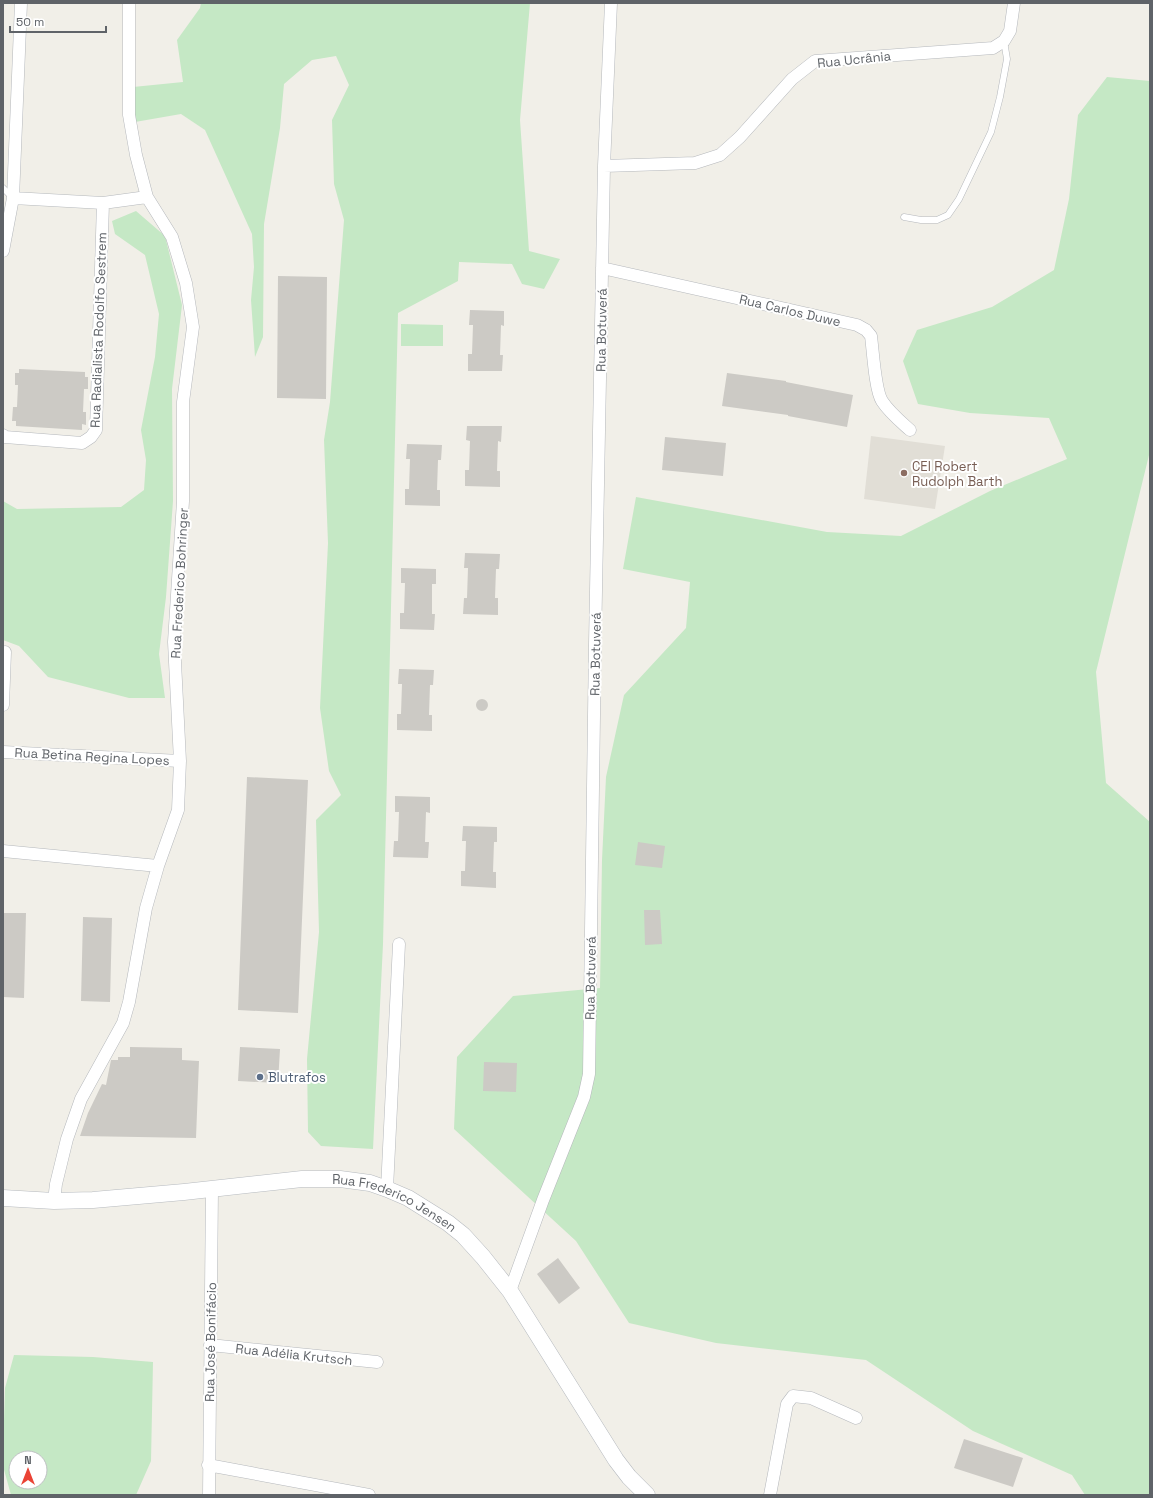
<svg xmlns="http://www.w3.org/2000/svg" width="1153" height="1498" viewBox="0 0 1153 1498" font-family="'Space Grotesk',sans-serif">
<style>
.education{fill:#e1ded6}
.green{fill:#c5e8c5;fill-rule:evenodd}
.building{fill:#cccac5}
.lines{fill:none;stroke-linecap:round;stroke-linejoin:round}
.lane-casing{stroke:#b5b8bc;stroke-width:7}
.street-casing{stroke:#b5b8bc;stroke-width:13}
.secondary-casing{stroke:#b6babf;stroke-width:17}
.lane{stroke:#fff;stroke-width:6}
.street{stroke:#fff;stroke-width:12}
.secondary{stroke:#fff;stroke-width:16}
.education-dot{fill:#8d6e63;stroke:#fff;stroke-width:1.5}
.service-dot{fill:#5c6f8a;stroke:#fff;stroke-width:1.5}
.labels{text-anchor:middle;stroke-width:4;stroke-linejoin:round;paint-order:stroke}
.street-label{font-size:13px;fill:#5f6368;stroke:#fff}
.education-label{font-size:13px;fill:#785e54;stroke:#fff;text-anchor:start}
.service-label{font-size:13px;fill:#4e5e75;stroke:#fff;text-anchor:start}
</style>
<rect width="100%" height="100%" fill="#f1efe8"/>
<path class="education" d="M871,436L945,446L935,509L864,499Z"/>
<path class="green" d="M201,3H530L520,120L529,251L560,259L544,289L522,284L512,264L459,262L458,281L398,313L383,944L373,1149L321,1146L308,1132L307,1059L319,932L316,820L341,795L329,771L320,708L328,543L324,440L330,402L344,220L334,184L332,120L349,85L336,56L312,60L284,84L280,128L264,224L263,337L255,357L251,300L254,267L252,234L205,130L181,114L135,122L133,87L183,82L177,40L200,8Z
M1107,77L1150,81V451L1096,672L1106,783L1150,822V1495H1085L1072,1475L973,1431L866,1360L716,1343L629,1323L576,1241L454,1129L457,1057L513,996L600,988L602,860L606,777L624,695L686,628L690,582L623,569L636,497L827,532L901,536L990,491L1067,459L1049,418L970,413L918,404L903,361L917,330L992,307L1054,270L1069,199L1078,115Z
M136,211L165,236L182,305L172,389L173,501L166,597L159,654L165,698H129L48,677L19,646L3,640V501L17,509L121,507L144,490L146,460L141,430L155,357L159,314L145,255L115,234L112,221Z
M401,324L443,325V346H401Z
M14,1355L93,1357L153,1362L151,1461L136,1495H11L3,1466V1454L5,1388ZM16,1458H40V1482H16Z"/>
<path class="building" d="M278,276L327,277L326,399L277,398Z
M470,310L504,311V326L501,325L500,355H503L502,371H468V354H472L473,325H469Z
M19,369L85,372V377H88V389H84L83,412H86V425L82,424V430L16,426V421H12L13,407H17L18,385H15V373H19Z
M727,373L786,381V382L853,395L847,427L788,416V415L722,406Z
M467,426H502L501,442L498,441L497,471H500V487L465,486V470H469L470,441L466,440Z
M665,437L726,443L723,476L662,470Z
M407,444L442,445L441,460H438L437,490H440V506L405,505V489H409L410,459H406Z
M465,553L500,554L499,569H496L495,598H498V615L463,614L464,598H467L468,568H464Z
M401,568L436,569V584H432V614H435L434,630L400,629V613H404L405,583H401Z
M399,669L434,670L433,685H430L429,715H432V731L397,730V714H401L402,684H398Z
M476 705a6 6 0 1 1 12 0a6 6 0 1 1-12 0Z
M247,777L308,780L298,1013L238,1010Z
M395,796L430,797V813L426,812L425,842H429L428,858L393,857L394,841H398L399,812H395Z
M463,826L497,827V842H494L493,872H496V888L461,886V871H465L466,841H462Z
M638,842L665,846L662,868L635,865Z
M644,910H660L662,944L645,945Z
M3,913H26L24,998L3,997Z
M83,917L112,918L110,1002L81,1001Z
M130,1047L182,1048V1060L199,1061L196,1138L80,1136L88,1113L102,1084L106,1085L111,1060H118V1057H130Z
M240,1047L280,1049L278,1083L238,1081Z
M484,1062L517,1063L516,1092L483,1091Z
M558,1258L580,1288L559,1304L537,1274Z
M964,1439L1023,1458L1013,1487L954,1468Z"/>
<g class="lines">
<g class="lane-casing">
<path id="lane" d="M3,188L12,197
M904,217L921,220H937L948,215L959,199L991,132L1000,97L1007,59L1004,41"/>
</g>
<g class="street-casing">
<path id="street" d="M604,166L695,163L720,155L740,137L792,79L815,61L993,48L1004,41L1010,31L1014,3
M13,198L103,203L147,197
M3,251L13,198L21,3
M602,268L857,325L866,330L871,336C873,351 875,390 882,401C889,412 900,421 910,430
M3,435L5,437L82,443L91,437L96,430L103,203
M3,705L5,652
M3,752L180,761
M3,851L158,866
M387,1189L399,944
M54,1201L56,1184L67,1139L81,1099L123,1023L129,1002L146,908L158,866L178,810L180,761L174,642L183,501V402L193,327L186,283L172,237L147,197L136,155L129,115V3
M510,1291L543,1200L584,1097L589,1074L595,644L604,166L611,3
M210,1345L377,1362
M208,1465L369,1495
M209,1495L212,1189
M770,1495L787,1404L793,1396L811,1398L856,1418"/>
</g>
<g class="secondary-casing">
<g id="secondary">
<path id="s1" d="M3,1198L54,1201L93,1200L184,1192L302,1179H340L370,1183L387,1189L408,1198L448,1223L463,1235L483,1257L510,1291L616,1460L629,1477L647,1495"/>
</g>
</g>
<use href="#lane" class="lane"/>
<use href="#street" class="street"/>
<use href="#secondary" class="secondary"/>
</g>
<circle class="education-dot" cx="904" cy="473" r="4"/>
<circle class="service-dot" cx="260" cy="1077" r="4"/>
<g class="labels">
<g class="street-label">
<text transform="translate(854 59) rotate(-6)" y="5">Rua Ucrânia</text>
<text transform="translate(790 310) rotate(13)" y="5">Rua Carlos Duwe</text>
<text transform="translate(98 330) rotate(-88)" y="5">Rua Radialista Rodolfo Sestrem</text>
<text transform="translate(601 330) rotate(-89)" y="5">Rua Botuverá</text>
<text transform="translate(179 583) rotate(-87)" y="5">Rua Frederico Bohringer</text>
<text transform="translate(595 654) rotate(-89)" y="5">Rua Botuverá</text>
<text transform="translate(92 756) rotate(3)" y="5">Rua Betina Regina Lopes</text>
<text transform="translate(590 978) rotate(-89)" y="5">Rua Botuverá</text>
<text dy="5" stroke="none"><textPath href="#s1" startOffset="398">Rua Frederico Jensen</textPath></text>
<text transform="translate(210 1342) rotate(-89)" y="5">Rua José Bonifácio</text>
<text transform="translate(294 1354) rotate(6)" y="5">Rua Adélia Krutsch</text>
</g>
<g class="education-label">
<text x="912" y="471">CEI Robert<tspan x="912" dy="15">Rudolph Barth</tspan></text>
</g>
<g class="service-label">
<text x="268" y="1082">Blutrafos</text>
</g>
</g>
<rect width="1153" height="1498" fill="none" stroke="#5f6368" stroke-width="8"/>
<g transform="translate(28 1470)"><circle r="19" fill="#ffffff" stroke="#bfc1c3"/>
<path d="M0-3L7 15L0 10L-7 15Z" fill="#ea4335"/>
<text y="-6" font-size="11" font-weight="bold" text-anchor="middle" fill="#5f6368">N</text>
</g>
<path d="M10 26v6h96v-6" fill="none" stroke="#5f6368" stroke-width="2"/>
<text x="16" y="26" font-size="12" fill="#5f6368" stroke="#ffffff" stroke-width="3" paint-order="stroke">50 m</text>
</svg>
